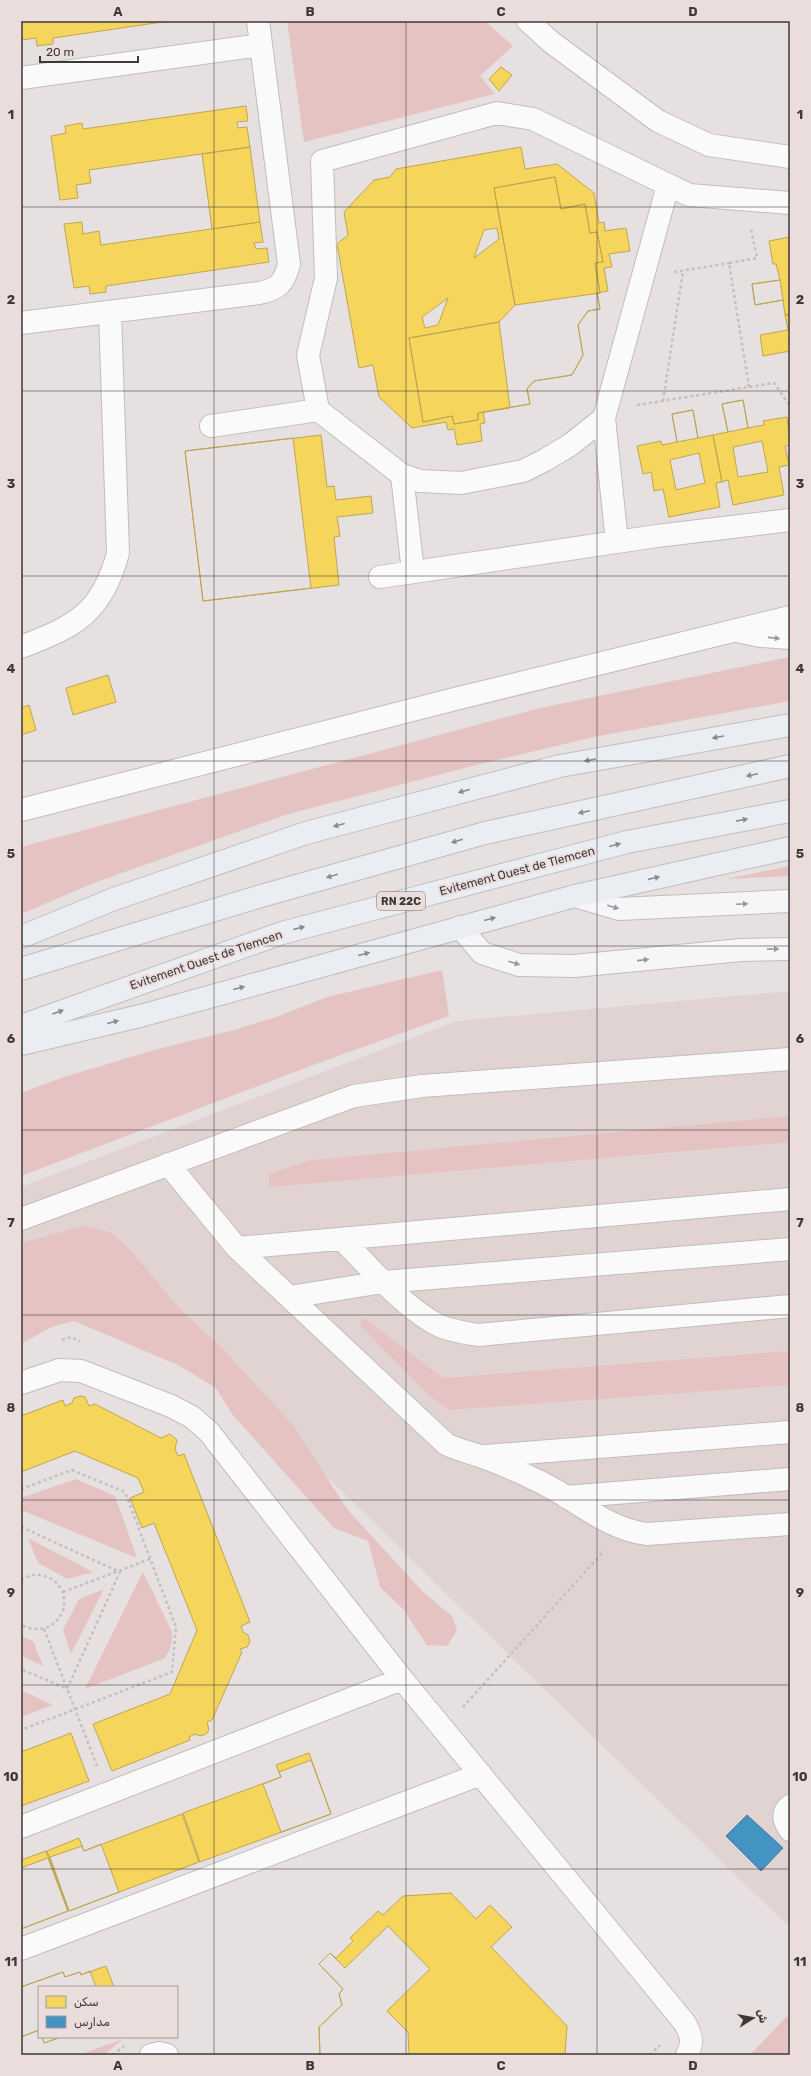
<svg xmlns="http://www.w3.org/2000/svg" width="811" height="2076" viewBox="0 0 811 2076" font-family="Rubik,'Noto Sans Arabic',sans-serif">
<style>
.built{fill:#e2d3d3}
.green{fill:#e6c3c3}
.homes{fill:#f6d55c;stroke:#bfa652;fill-rule:evenodd}
.schools{fill:#4393c3;stroke:#42789a}
.lines{fill:none;stroke-linecap:round;stroke-linejoin:round}
.street-casing{stroke:#c2bdbd;stroke-width:24}
.secondary-casing{stroke:#c2bdbd;stroke-width:24}
.highway-casing{stroke:#c1bdbd;stroke-width:24}
.path{stroke:#c2c0c0;stroke-width:2.5;stroke-dasharray:3 3;stroke-linecap:butt}
.street{stroke:#fbfafa;stroke-width:22}
.secondary{stroke:#f6f6f8;stroke-width:22}
.highway{stroke:#eaeef2;stroke-width:22}
.oneway{fill:#9c9a9a}
.oneway2{fill:#8b8a8c}
.oneway3{fill:#9a9898}
.grid{fill:none;stroke:#3e3939;stroke-width:1;stroke-opacity:0.55}
.labels{text-anchor:middle;stroke-width:4;stroke-linejoin:round;paint-order:stroke}
.shield{fill:#eadddc;stroke:#726a6a;stroke-width:1}
.shield-label{font-size:11px;font-weight:bold;fill:#3e3939}
.street-label{font-size:12px;fill:#3e3939;stroke:#eadddc}
.neatline{fill:none;stroke:#3e3939;stroke-width:1.5}
.grid-label{font-size:13px;text-anchor:middle;font-weight:bold;fill:#3e3939}
</style>
<rect width="100%" height="100%" fill="#e6e0e0"/>
<path class="built" d="M790,991V1928L468,1615L88,1242L21,1267V1187L457,1021Z"/>
<path class="green" d="M287,21H485L513,46L480,76L495,94L304,142Z
M790,657V701L594,737L476,765L285,815L91,884L21,914V847L540,708Z
M790,866V876L726,879Z
M442,970L449,1016L324,1061L21,1176V1093L64,1077L154,1050L234,1030L279,1016L327,997Z
M790,1116V1142L269,1187V1174L311,1160Z
M84,1226L112,1233L133,1253L180,1309L220,1346L293,1425L347,1509L425,1594L452,1616L457,1630L447,1646L427,1645L403,1609L380,1587L368,1541L334,1528L232,1414L216,1388L178,1365L74,1321L52,1327L21,1344V1243Z
M364,1318L443,1378L790,1351V1385L450,1410L428,1395L360,1325Z
M76,1479L115,1496L137,1558L21,1510V1498Z
M28,1538L93,1572L68,1579L38,1563Z
M143,1572L172,1632C173,1642 171,1649 165,1658L85,1689Z
M104,1589L71,1654L63,1630L79,1599Z
M21,1636L33,1641L43,1666L21,1656Z
M21,1690L53,1705L21,1717Z
M787,2016L790,2019V2055H750Z
M123,2039L104,2055H79Z"/>
<path class="homes" d="M21,21H169L53,38V44L37,46L36,38L21,40Z
M501,67L512,75L499,91L489,79Z
M246,106L248,121L237,122L238,128L247,127L250,147L89,170L91,183L76,185L78,198L60,200L51,136L66,133L65,126L82,123L83,129Z
M250,147L260,222L212,229L202,154Z
M521,147L525,169L557,164L594,193L599,223L604,222L605,231L626,228L630,251L609,254L612,267L604,268L608,291L597,293L600,309L588,311L578,325L583,355L572,375L534,381L527,389L530,404L483,412L485,423L480,424L482,441L457,445L454,429L448,430L446,422L412,428L379,397L373,365L359,368L337,244L348,235L344,212L374,180L390,177L396,169ZM497,228L499,239L474,258L484,230ZM448,298L438,325L425,328L422,317Z
M555,177L561,209L585,204L590,233L597,232L603,262L595,263L600,293H597L600,309L588,311L578,325L583,355L572,375L534,381L527,389L530,404L478,413V420L454,424L452,416L423,422L409,338L499,322L515,305L494,188Z
M555,177L561,209L585,204L590,233L597,232L603,262L595,263L600,293L515,305L494,188Z
M82,222L83,234L99,231L101,245L260,222L263,242L254,243L256,249L267,248L269,262L106,286V292L90,294L89,286L74,288L64,224Z
M790,237V315H785L783,300L755,305L752,284L780,280L776,264H773L769,241Z
M780,280L783,300L755,305L752,284Z
M790,314V351L763,356L760,335L788,330L785,315Z
M499,322L510,408L478,413V420L454,424L452,416L423,422L409,338Z
M743,400L748,428L764,425L763,421L787,417L790,445L785,446L789,465L779,467L784,495L733,505L728,480L722,482L713,435L728,432L722,404Z
M743,400L748,428L728,432L722,404Z
M693,410L698,438L677,442L672,414Z
M693,410L698,438L713,435L722,482L716,483L720,507L669,517L663,489L654,491L651,472L643,474L637,446L661,441L662,445L677,442L672,414Z
M321,435L327,487L334,486L336,500L371,496L373,513L337,517L340,536L334,537L339,585L203,601L185,451Z
M293,438L311,588L203,601L185,451Z
M762,441L768,472L738,477L733,447Z
M699,453L705,483L676,490L670,460Z
M108,675L116,702L73,715L66,688Z
M29,705L36,730L21,735V708Z
M80,1396L85,1397L89,1406L95,1404L161,1438L170,1434L177,1440L175,1449L178,1456L184,1454L250,1622L241,1626L243,1632L248,1635L250,1642L247,1647L240,1649L242,1652L212,1720L207,1722L209,1730L206,1734L200,1736L195,1734L189,1737L190,1740L112,1771L93,1724L170,1694L197,1630L154,1523L142,1528L130,1498L144,1492L138,1478L75,1451L21,1472V1416L63,1400L65,1406L72,1403L74,1398Z
M71,1733L89,1781L21,1806V1752Z
M309,1753L331,1814L200,1862L183,1813L281,1777L276,1765Z
M311,1760L331,1814L281,1832L263,1784L281,1777L279,1772Z
M182,1814L199,1862L69,1911L47,1851L79,1838L84,1851Z
M101,1844L119,1892L69,1911L50,1857L82,1846L84,1851Z
M46,1851L68,1911L21,1929V1860Z
M48,1858L68,1911L21,1929V1868Z
M451,1893L476,1919L490,1905L512,1927L491,1947L567,2026L565,2055H320L319,2027L342,2005L339,1994L343,1989L319,1964L330,1953L336,1958L353,1941L350,1938L378,1911L383,1915L403,1896Z
M388,1926L430,1969L387,2011L408,2032L409,2055H320L319,2027L342,2005L339,1994L343,1989L319,1964L330,1953L345,1968Z
M106,1966L114,1987H39V2030L21,2037V1987L63,1972L65,1977L80,1972L81,1975Z
M90,1971L96,1987H39V2030L21,2037V1987L63,1972L65,1977L80,1972L81,1975Z
M42,2037H61L44,2043Z
M42,2037H61L44,2043Z"/>
<path class="schools" d="M747,1815L783,1848L761,1871L726,1836Z"/>
<g class="lines">
<g class="street-casing">
<path id="street" d="M528,21L551,42L658,121L709,145L790,157
M21,78L261,45
M21,323L259,293C279,289 284,283 289,264L258,21
M211,426L318,410
M402,475L420,481L461,483L523,471L545,460L570,445L604,418
M617,542L604,418L668,185
M413,572L402,475L318,410L308,355L326,278L322,161L497,113L533,119L689,195L790,203
M380,577L657,536L790,520
M741,632L761,636L790,638
M21,647C76,626 102,613 118,553L110,312
M21,810L455,699L790,617
M168,1164L237,1248L446,1444C458,1450 468,1452 480,1456C499,1463 518,1471 536,1480C574,1497 605,1529 647,1534L790,1524
M21,1219L354,1096L422,1086L790,1059
M342,1239C368,1266 406,1310 440,1326C452,1331 465,1333 478,1335L790,1306
M237,1248L790,1199
M290,1297L383,1282L790,1249
M21,1383L60,1370L81,1371L171,1406L192,1417L209,1432L402,1679L684,2022C691,2033 694,2043 687,2055
M486,1456L790,1432
M566,1497L790,1479
M790,1806C781,1813 784,1822 790,1830
M21,1827L402,1679
M21,1949L481,1774
M151,2055L159,2053L167,2055"/>
</g>
<g class="secondary-casing">
<path id="secondary" d="M575,896L619,909L790,901
M460,927L482,953L519,965L574,966L741,950L790,949"/>
</g>
<g class="highway-casing">
<path id="highway" d="M21,937L114,899L306,833L560,766L790,725
M21,969L261,896L485,833L790,766
M21,1026L282,933L627,842L790,811
M21,1044L140,1016L575,896L790,848"/>
</g>
<path class="path" d="M674,272L729,263
M749,387L729,263L757,258L751,229
M663,401L683,271
M637,405L774,383L790,406
M62,1340L71,1337L80,1341
M21,1489L72,1470L125,1492L176,1627L172,1672L21,1730
M21,1527L120,1572L67,1689L21,1669
M21,1580C27,1576 34,1574 41,1575C83,1585 63,1645 21,1625
M63,1592L150,1559
M44,1629L97,1766
M463,1707L604,1551
M113,2055L124,2046
M650,2055L660,2045"/>
<use href="#street" class="street"/>
<use href="#secondary" class="secondary"/>
<use href="#highway" class="highway"/>
</g>
<defs><path id="oneway-solid" d="M-6-.8H1V-3.2L6.5 0L1 3.2V.8H-6Z"/></defs>
<use class="oneway" href="#oneway-solid" transform="translate(774 638) rotate(6)"/>
<g class="oneway2">
<use href="#oneway-solid" transform="translate(718 737) rotate(170)"/>
<use href="#oneway-solid" transform="translate(590 760) rotate(170)"/>
<use href="#oneway-solid" transform="translate(752 775) rotate(168)"/>
<use href="#oneway-solid" transform="translate(464 791) rotate(165)"/>
<use href="#oneway-solid" transform="translate(584 812) rotate(168)"/>
<use href="#oneway-solid" transform="translate(742 820) rotate(-11)"/>
<use href="#oneway-solid" transform="translate(339 825) rotate(165)"/>
<use href="#oneway-solid" transform="translate(457 841) rotate(164)"/>
<use href="#oneway-solid" transform="translate(615 845) rotate(-15)"/>
<use href="#oneway-solid" transform="translate(332 876) rotate(164)"/>
<use href="#oneway-solid" transform="translate(654 878) rotate(-13)"/>
<use href="#oneway-solid" transform="translate(490 919) rotate(-15)"/>
<use href="#oneway-solid" transform="translate(299 928) rotate(-15)"/>
<use href="#oneway-solid" transform="translate(364 954) rotate(-15)"/>
<use href="#oneway-solid" transform="translate(239 988) rotate(-15)"/>
<use href="#oneway-solid" transform="translate(58 1012) rotate(-20)"/>
<use href="#oneway-solid" transform="translate(113 1022) rotate(-14)"/>
</g>
<g class="oneway3">
<use href="#oneway-solid" transform="translate(742 904) rotate(-2)"/>
<use href="#oneway-solid" transform="translate(613 907) rotate(16)"/>
<use href="#oneway-solid" transform="translate(773 949) rotate(-1)"/>
<use href="#oneway-solid" transform="translate(643 960) rotate(-6)"/>
<use href="#oneway-solid" transform="translate(514 963) rotate(17)"/>
</g>
<path class="grid" d="M214,21V2055M406,21V2055M597,21V2055M21,207H790M21,391H790M21,576H790M21,761H790M21,946H790M21,1130H790M21,1315H790M21,1500H790M21,1685H790M21,1869H790"/>
<g class="labels">
<rect class="shield" x="377" y="892" width="48" height="18" rx="3"/>
<g class="shield-label">
<text x="401" y="905">RN 22C</text>
</g>
<g class="street-label">
<text transform="translate(517 871) rotate(-15)" y="4">Evitement Ouest de Tlemcen</text>
<text transform="translate(206 960) rotate(-19)" y="4">Evitement Ouest de Tlemcen</text>
</g>
</g>
<rect width="811" height="2076" fill="none" stroke="#eadddc" stroke-width="44"/>
<rect x="38" y="1986" width="140" height="52" fill="#eadddc" stroke="#a59b9b"/>
<rect x="46" y="1996" width="20" height="12" fill="#f6d55c" stroke="#a59b9b"/>
<text x="74" y="2006" font-size="12" fill="#3e3939">سكن</text>
<rect x="46" y="2016" width="20" height="12" fill="#4393c3" stroke="#a59b9b"/>
<text x="74" y="2026" font-size="12" fill="#3e3939">مدارس</text>
<g transform="translate(753 2018) rotate(79)" stroke="#eadddc" stroke-width="3" paint-order="stroke">
<path d="M0-3L7 15L0 10L-7 15Z" fill="#3e3939"/>
<text y="-6" font-size="11" font-weight="bold" text-anchor="middle" fill="#3e3939">ش</text>
</g>
<path d="M40 56v6h98v-6" fill="none" stroke="#3e3939" stroke-width="2"/>
<text x="46" y="56" font-size="12" fill="#3e3939" stroke="#eadddc" stroke-width="3" paint-order="stroke">20 m</text>
<rect x="22" y="22" width="767" height="2032" class="neatline"/>
<g class="grid-label">
<text x="118" y="16">A</text>
<text x="310" y="16">B</text>
<text x="501" y="16">C</text>
<text x="693" y="16">D</text>
<text x="11" y="119">1</text>
<text x="800" y="119">1</text>
<text x="11" y="304">2</text>
<text x="800" y="304">2</text>
<text x="11" y="488">3</text>
<text x="800" y="488">3</text>
<text x="11" y="673">4</text>
<text x="800" y="673">4</text>
<text x="11" y="858">5</text>
<text x="800" y="858">5</text>
<text x="11" y="1043">6</text>
<text x="800" y="1043">6</text>
<text x="11" y="1227">7</text>
<text x="800" y="1227">7</text>
<text x="11" y="1412">8</text>
<text x="800" y="1412">8</text>
<text x="11" y="1597">9</text>
<text x="800" y="1597">9</text>
<text x="11" y="1781">10</text>
<text x="800" y="1781">10</text>
<text x="11" y="1966">11</text>
<text x="800" y="1966">11</text>
<text x="118" y="2070">A</text>
<text x="310" y="2070">B</text>
<text x="501" y="2070">C</text>
<text x="693" y="2070">D</text>
</g>
</svg>
